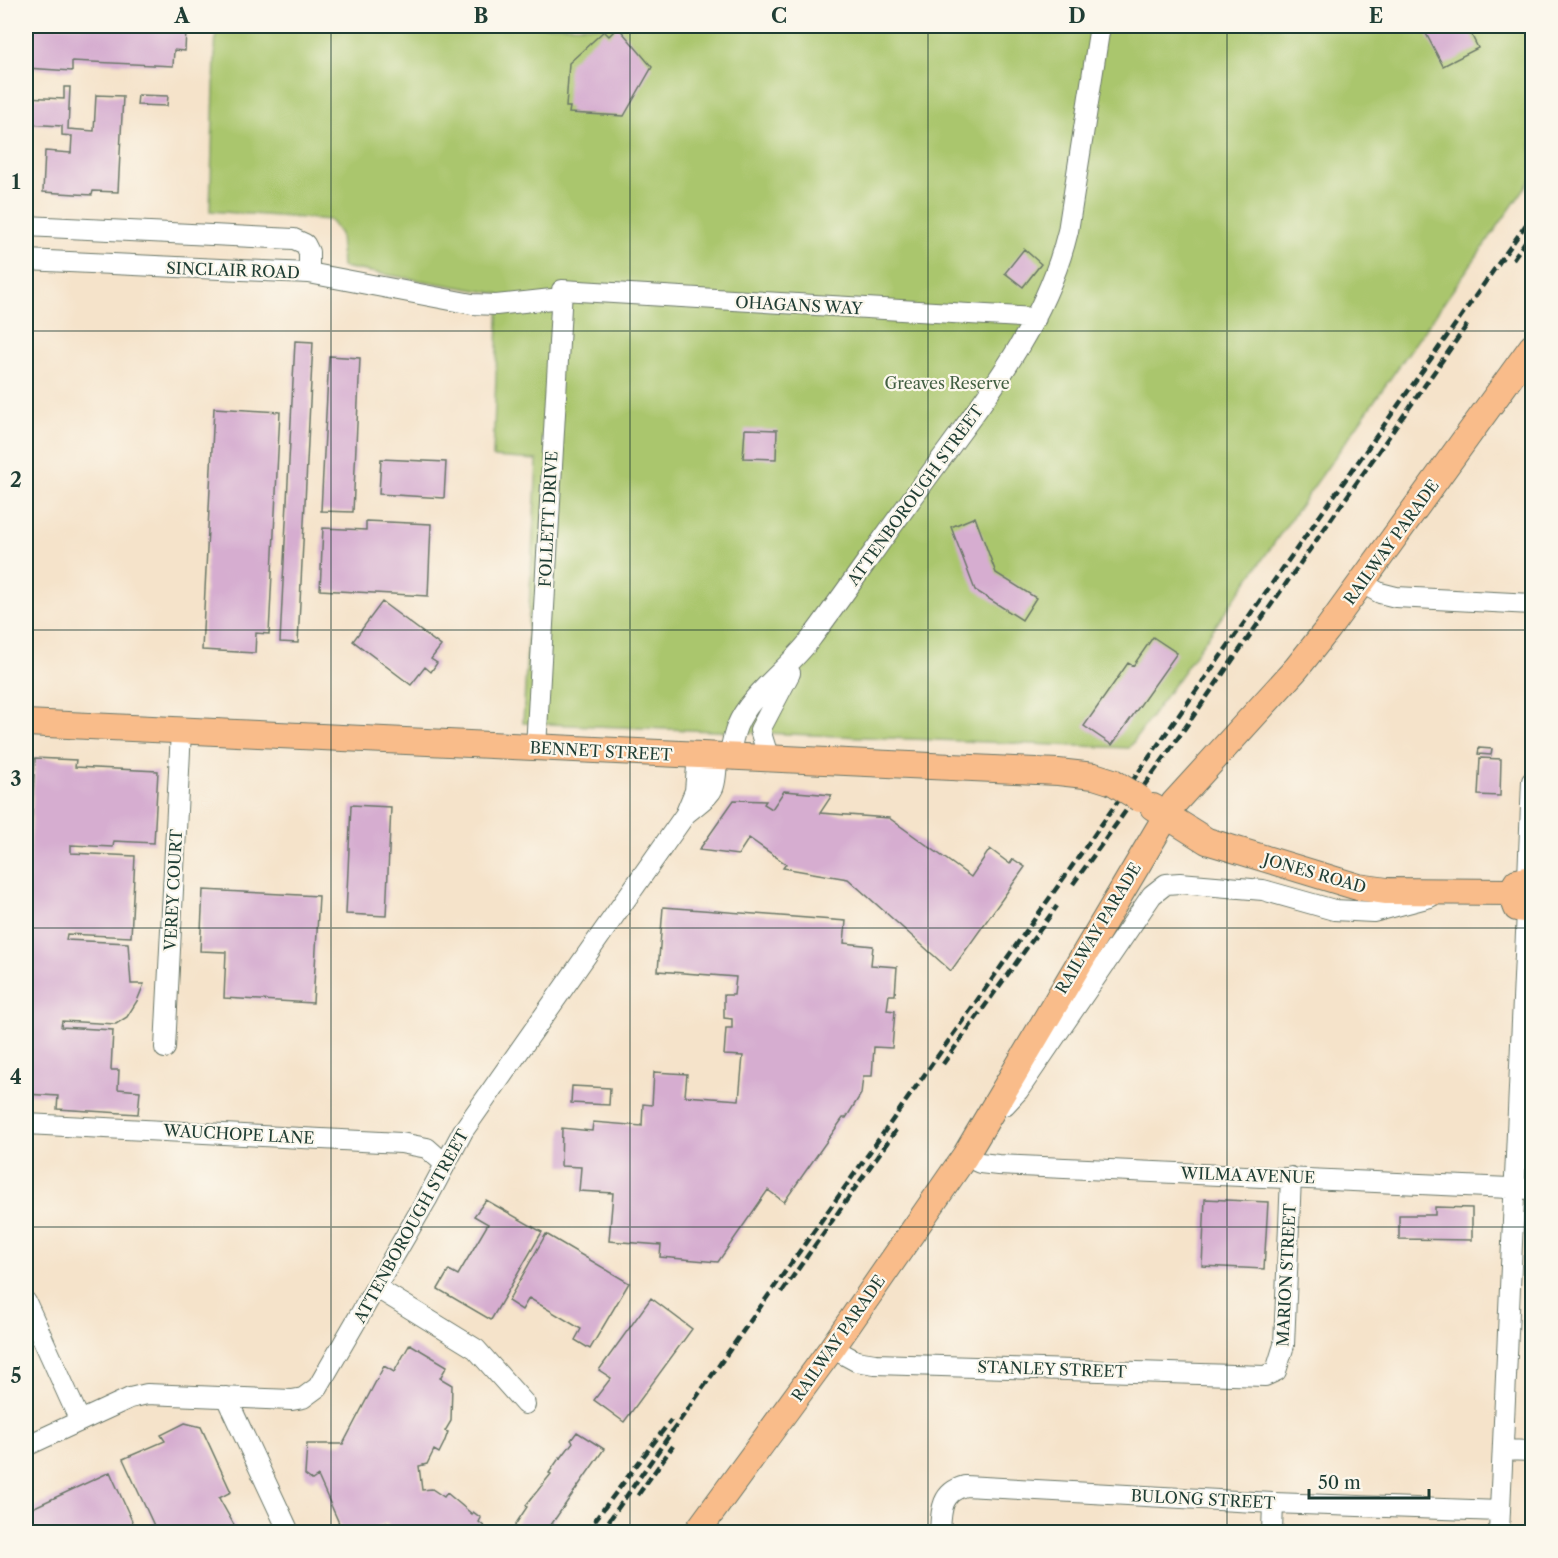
<svg xmlns="http://www.w3.org/2000/svg" width="1558" height="1558" viewBox="0 0 1558 1558" font-family="'Libre Caslon Text',serif">
<style>
.green{fill:#aac66d;stroke:#648250;stroke-width:1.5}
.building{fill:#d6add0}
.lines{fill:none;stroke-linecap:round;stroke-linejoin:round}
.minor-casing{stroke:#6a7768;stroke-width:22}
.major-casing{stroke:#6a7768;stroke-width:28}
.minor{stroke:#fff;stroke-width:20}
.major{stroke:#f9bc8a;stroke-width:26}
.rail{stroke:#1f3d34;stroke-width:4.5;stroke-dasharray:9 4.5;stroke-linecap:butt}
.major-bridge-casing{stroke:#6a7768;stroke-width:28;stroke-linecap:butt}
.major-bridge{stroke:#f9bc8a;stroke-width:26}
.grid{fill:none;stroke:#1f3d34;stroke-width:1.5;stroke-opacity:0.55}
.labels{text-anchor:middle;stroke-width:4.5;stroke-linejoin:round;paint-order:stroke}
.street-label{font-size:16px;fill:#1f3d34;stroke:#fbf7ec}
.park-label{font-size:16px;fill:#425f42;stroke:#fbf7ec}
.neatline{fill:none;stroke:#1f3d34;stroke-width:2}
.grid-label{font-size:20px;text-anchor:middle;font-weight:bold;fill:#1f3d34}
</style>
<rect width="100%" height="100%" fill="#fbf7ec"/>
<filter id="ink" filterUnits="userSpaceOnUse"><feTurbulence type="fractalNoise" baseFrequency=".0167" numOctaves="2"/><feDisplacementMap in="SourceGraphic" scale="12" xChannelSelector="R" yChannelSelector="G"/><feConvolveMatrix kernelMatrix="1 2 1 2 8 2 1 2 1" color-interpolation-filters="sRGB"/></filter>
<filter id="wash" filterUnits="userSpaceOnUse"><feTurbulence type="fractalNoise" baseFrequency=".008" numOctaves="4" result="noise"/><feDisplacementMap in="SourceGraphic" scale="24" xChannelSelector="R" yChannelSelector="G"/><feGaussianBlur stdDeviation="1.35" result="paint"/><feColorMatrix in="noise" values="0 0 0 0 0 0 0 0 0 0 0 0 0 0 0 0 0 1.4 0 .05"/><feComposite in="paint" operator="in"/></filter>
<g filter="url(#wash)">
<rect width="100%" height="100%" fill="#f5e3ca"/>
<path class="green" d="M216,26H1532V178L1129,748L523,723L537,460L493,457L499,294L342,267L340,234L330,220L210,211Z"/>
<g id="blocks">
<path class="building" d="M26,26H175V29H186L185,51L174,50L173,66L72,61V71L26,68Z
M1422,26H1467L1478,48L1443,66Z
M618,27L652,67L624,116L569,113L570,107H566L569,63L604,31L609,36Z
M64,87H70L68,129L94,131L96,95L123,96L118,192L93,191L92,195L43,192L45,151L71,153L72,136L62,135V126L26,124V97L64,99Z
M138,95L168,96L167,106L137,105Z
M1024,249L1041,264L1023,287L1005,273Z
M295,341L313,342L298,643L280,642Z
M329,356L360,358L353,512L321,511Z
M214,408L280,412L269,634L256,633L255,653L202,650Z
M745,429L777,430L776,459L743,458Z
M381,459L446,462L444,498L379,494Z
M975,517L996,573L1036,598L1022,620L975,590L951,527Z
M366,521L431,524L428,596L320,590L323,528L366,530Z
M382,602L441,646L431,659L437,663L431,672L425,667L411,685L353,641Z
M1153,637L1177,653L1112,745L1084,726L1128,663L1133,666Z
M1479,748L1492,749L1491,755L1478,754Z
M35,758L76,760L75,767L158,771L154,843L114,841L113,847L71,845V853L135,856L131,937L67,934L66,940L128,943L131,984H144L137,1001L127,1017L116,1024L62,1021L61,1027L113,1030L111,1070H119L118,1089L140,1091L138,1114L57,1109L58,1096L26,1094V930Z
M1480,758L1501,759L1500,796L1478,795Z
M784,791L832,795L820,813L889,818L971,877L990,849L1010,864L1013,859L1025,867L951,971L848,879L783,868L786,864L749,838L738,855L699,850L734,800L766,801L764,804L772,809Z
M351,805L391,807L386,916L346,914Z
M203,890L319,896L313,1003L224,998L226,952L200,951Z
M663,907L846,921L844,943L873,946L871,965L897,967L895,995H889L887,1010L895,1011L892,1048L874,1047L872,1076H863L861,1094L846,1118H843L784,1202L768,1190L718,1262L660,1257L661,1245L609,1241L613,1193L579,1191L581,1167L561,1166L562,1128L592,1131L593,1122L642,1126L643,1104L652,1105L654,1072L687,1074L685,1096L739,1100L743,1056L724,1055L726,1028H732V1019L724,1018V995H734L736,977L658,971Z
M572,1086L610,1088L609,1105L571,1103Z
M1205,1199L1268,1202L1264,1269L1202,1266Z
M486,1200L542,1232L491,1320L438,1289L449,1270L458,1275L488,1224L474,1216Z
M1435,1207L1472,1208V1240L1399,1239V1215H1435Z
M546,1234L629,1283L590,1349L575,1340L581,1329L529,1298L522,1310L508,1301Z
M651,1298L692,1329L624,1422L594,1400L611,1378L599,1370Z
M410,1344L447,1366L440,1378L452,1385L451,1421L445,1431L448,1432L444,1443L439,1453L434,1450L427,1464L419,1466L422,1490L432,1489L444,1497L447,1493L472,1514L473,1512L481,1518L479,1522L491,1532H395L386,1523L367,1532H343L318,1476L312,1480L305,1475L307,1444H343L384,1366L394,1372Z
M185,1423L201,1427L231,1492L219,1498L238,1532H157L123,1459L165,1441L161,1435Z
M577,1432L604,1449L546,1532H516L515,1525L527,1507L526,1505L551,1474L549,1473L560,1457L561,1458L573,1442L571,1440Z
M110,1472L133,1523L113,1532H26V1511Z"/>
</g>
</g>
<g filter="url(#ink)">
<use href="#blocks" fill-opacity="0" stroke="#6a7768" stroke-width="1.5"/>
<g class="lines">
<g class="minor-casing">
<path id="minor" d="M26,226L294,239L305,244L309,252V273L26,260
M309,273L472,304L496,305L561,298
M1362,583L1380,593L1396,597L1532,604
M536,748L562,290L1036,318
M729,757C731,747 733,736 737,726C749,695 790,667 810,640C848,589 884,536 922,485C979,406 1045,328 1068,231L1100,26
M769,759L760,730L790,673
M687,813C714,790 716,795 717,756
M1528,878L1532,781
M165,1048L181,731
M1005,1105L1018,1091L1152,895L1166,884L1180,883L1263,890L1334,910L1373,912L1430,897
M26,1124L401,1143L427,1148L445,1164
M965,1156L980,1163L998,1165L1532,1189
M377,1288L476,1349L525,1404
M26,1302L80,1421
M832,1348L856,1361L875,1364L1265,1376L1276,1371L1284,1345L1291,1177
M226,1397L289,1532
M26,1446L130,1398L147,1394L292,1400L303,1398L318,1387L427,1199L463,1131L685,815L695,791L698,755
M1503,1450L1532,1451
M940,1532C941,1511 941,1492 965,1486L1273,1503L1500,1511
M1272,1532L1273,1503
M1499,1532L1527,911"/>
</g>
<g class="major-casing">
<path id="major" d="M26,723L1058,772L1094,776L1113,782
M1153,807L1207,841L1358,887L1387,891L1511,892
M1532,879L1517,882L1511,892L1517,908L1532,910
M697,1532L832,1348L965,1156L1174,803L1296,669L1327,630L1532,347"/>
</g>
<use href="#minor" class="minor"/>
<use href="#major" class="major"/>
<path class="rail" d="M1513,259L1532,232
M1073,884L1164,758L1467,325
M943,1064L1057,906
M782,1292L896,1130
M638,1495L673,1446
M586,1532L671,1420
M601,1532L1532,216"/>
<g class="major-bridge-casing">
<path id="major-bridge" d="M1113,782L1140,799"/>
</g>
<use href="#major-bridge" class="major-bridge"/>
</g>
</g>
<path class="grid" d="M331,26V1532M630,26V1532M928,26V1532M1227,26V1532M26,331H1532M26,630H1532M26,928H1532M26,1227H1532"/>
<g class="labels">
<g class="street-label">
<text transform="translate(233 270) rotate(2)" y="6">SINCLAIR ROAD</text>
<text transform="translate(799 305) rotate(3)" y="6">OHAGANS WAY</text>
<text transform="translate(915 495) rotate(-54)" y="6">ATTENBOROUGH STREET</text>
<text transform="translate(548 519) rotate(-87)" y="6">FOLLETT DRIVE</text>
<text transform="translate(1391 542) rotate(-54)" y="6">RAILWAY PARADE</text>
<text transform="translate(601 751) rotate(3)" y="6">BENNET STREET</text>
<text transform="translate(1315 873) rotate(16)" y="6">JONES ROAD</text>
<text transform="translate(173 890) rotate(-87)" y="6">VEREY COURT</text>
<text transform="translate(1098 928) rotate(-59)" y="6">RAILWAY PARADE</text>
<text transform="translate(239 1134) rotate(3)" y="6">WAUCHOPE LANE</text>
<text transform="translate(1248 1175) rotate(2)" y="6">WILMA AVENUE</text>
<text transform="translate(411 1226) rotate(-61)" y="6">ATTENBOROUGH STREET</text>
<text transform="translate(1286 1275) rotate(-87)" y="6">MARION STREET</text>
<text transform="translate(838 1338) rotate(-55)" y="6">RAILWAY PARADE</text>
<text transform="translate(1052 1369) rotate(2)" y="6">STANLEY STREET</text>
<text transform="translate(1203 1499) rotate(3)" y="6">BULONG STREET</text>
</g>
<g class="park-label">
<text x="947" y="389">Greaves Reserve</text>
</g>
</g>
<rect width="1558" height="1558" fill="none" stroke="#fbf7ec" stroke-width="66"/>
<path d="M1309 1489v9h120v-9" fill="none" stroke="#1f3d34" stroke-width="3"/>
<text x="1318" y="1489" font-size="18" fill="#1f3d34" stroke="#fbf7ec" stroke-width="4.5" paint-order="stroke">50 m</text>
<rect x="33" y="33" width="1492" height="1492" class="neatline"/>
<g class="grid-label">
<text x="182" y="23">A</text>
<text x="481" y="23">B</text>
<text x="779" y="23">C</text>
<text x="1077" y="23">D</text>
<text x="1376" y="23">E</text>
<text x="16" y="189">1</text>
<text x="16" y="487">2</text>
<text x="16" y="786">3</text>
<text x="16" y="1084">4</text>
<text x="16" y="1383">5</text>
</g>
</svg>
